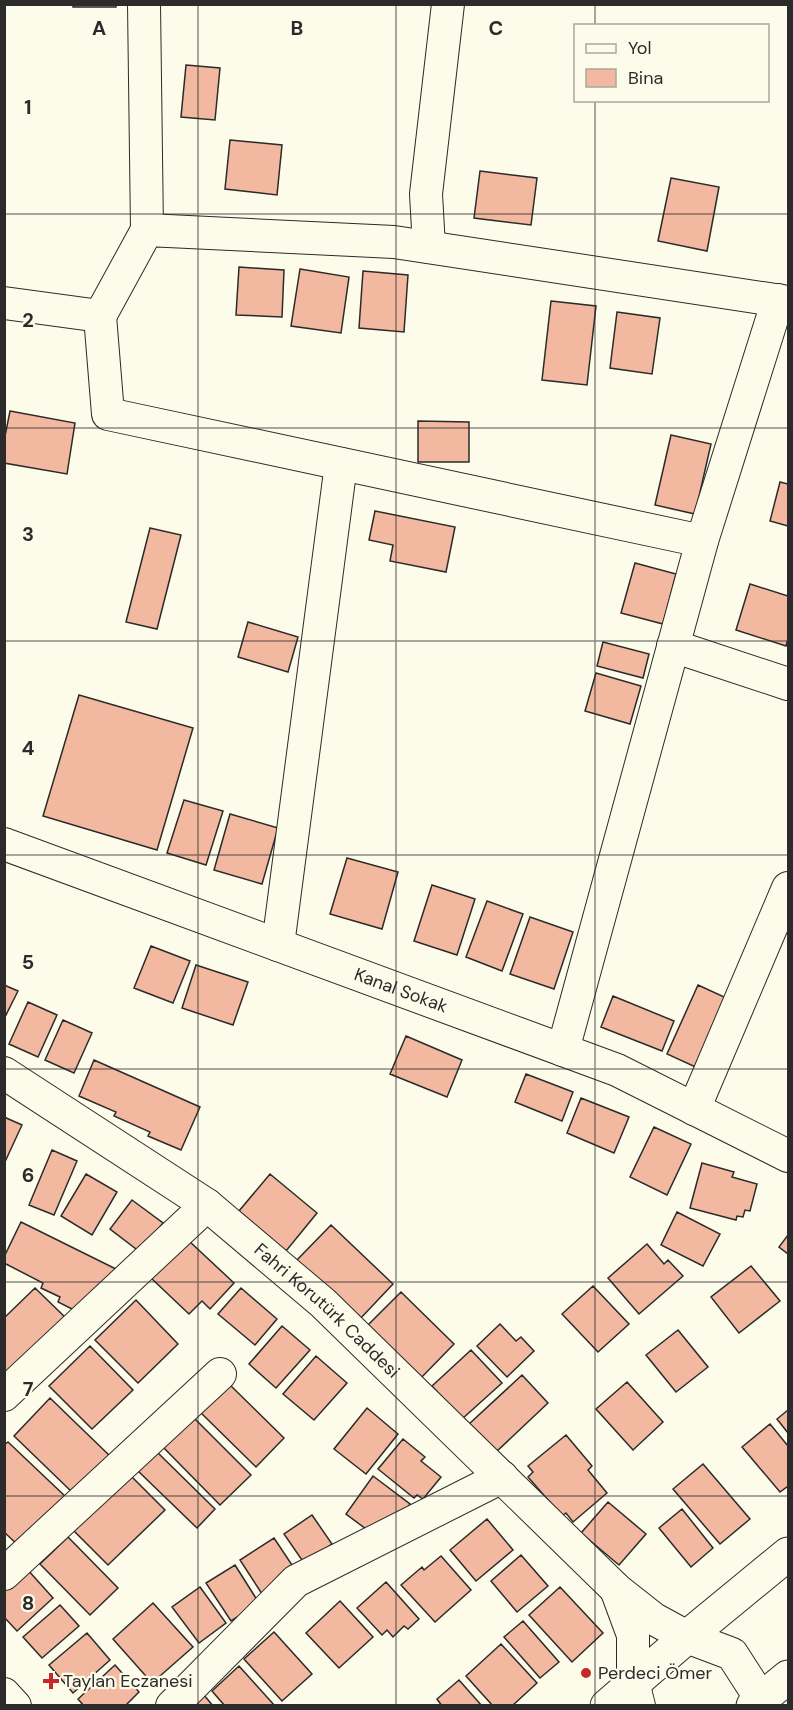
<svg xmlns="http://www.w3.org/2000/svg" width="793" height="1710" viewBox="0 0 793 1710" font-family="'DM Sans',sans-serif">
<style>
.building{fill:#f2b8a0;stroke:#2b2b2b;stroke-width:1.5}
.lines{fill:none;stroke-linecap:round;stroke-linejoin:round}
.minor-casing{stroke:#2b2b2b;stroke-width:34}
.highway-casing{stroke:#2b2b2b;stroke-width:35}
.minor{stroke:#fdfbea;stroke-width:32}
.highway{stroke:#fdfbea;stroke-width:33}
.grid{fill:none;stroke:#2b2b2b;stroke-width:1.5;stroke-opacity:0.55}
.poi-dot{fill:#c62828;stroke:#fdfbea;stroke-width:2}
.labels{text-anchor:middle;stroke-width:4.5;stroke-linejoin:round;paint-order:stroke}
.street-label{font-size:18px;fill:#2b2b2b;stroke:#fdfbea}
.poi-label{font-size:18px;fill:#2b2b2b;stroke:#fdfbea;text-anchor:start}
.grid-label{font-size:20px;text-anchor:middle;font-weight:bold;fill:#2b2b2b;stroke:#fdfbea;stroke-width:4.5;stroke-linejoin:round;paint-order:stroke}
</style>
<rect width="100%" height="100%" fill="#fdfbea"/>
<path class="building" d="M73,4H116V7H73Z
M186,65L220,68L215,120L181,117Z
M230,140L282,145L277,195L225,189Z
M480,171L537,178L531,225L474,218Z
M671,178L719,187L707,251L658,241Z
M239,267L284,270L282,317L236,315Z
M300,269L349,277L341,333L291,326Z
M363,271L408,275L404,332L359,328Z
M551,301L596,306L587,385L542,380Z
M617,312L660,318L652,374L610,368Z
M10,411L75,423L67,474L4,463V441Z
M418,421L469,422V462H418Z
M671,435L711,444L695,514L655,505Z
M780,482L788,484V526L770,521Z
M375,511L455,527L446,572L390,561L393,545L369,540Z
M150,528L181,535L157,629L126,622Z
M635,563L676,574L663,624L621,613Z
M750,584L788,596V639L786,646L736,630Z
M248,622L298,637L288,672L238,657Z
M603,642L649,654L643,678L597,666Z
M596,673L641,686L630,724L585,711Z
M79,695L193,728L157,850L43,816Z
M184,800L223,811L206,865L167,853Z
M230,814L278,828L262,884L214,870Z
M347,858L398,872L382,929L330,914Z
M432,885L475,899L457,955L414,941Z
M487,901L523,914L502,971L466,957Z
M530,917L573,932L554,989L510,974Z
M151,946L190,961L173,1003L134,988Z
M196,965L248,982L233,1025L182,1008Z
M4,985L18,991L4,1019Z
M698,985L733,1001L702,1070L667,1054Z
M613,996L674,1021L662,1051L601,1027Z
M28,1002L57,1015L38,1057L9,1044Z
M63,1020L92,1033L74,1073L45,1060Z
M406,1036L462,1060L447,1097L390,1074Z
M94,1060L200,1107L181,1150L148,1136L150,1132L114,1116L116,1112L79,1096Z
M526,1074L573,1092L562,1121L515,1102Z
M581,1098L629,1117L614,1153L567,1133Z
M4,1117L22,1125L4,1164Z
M654,1127L691,1144L667,1195L630,1177Z
M52,1150L77,1161L54,1215L29,1205Z
M702,1163L734,1172L732,1177L757,1184L750,1211L745,1210L743,1217L737,1216L736,1220L690,1208Z
M86,1174L117,1192L92,1235L61,1216Z
M270,1174L317,1213L286,1251L239,1211Z
M132,1200L163,1223L140,1252L110,1229Z
M677,1212L720,1234L703,1266L661,1245Z
M21,1222L118,1270L78,1312L58,1302L60,1297L41,1288L43,1283L4,1263V1257Z
M331,1225L393,1284L359,1320L296,1261Z
M788,1235V1254L779,1247Z
M188,1240L234,1283L210,1309L202,1301L189,1314L151,1278Z
M647,1244L664,1264L668,1260L683,1276L639,1314L608,1278Z
M751,1266L780,1301L739,1333L711,1297Z
M593,1286L629,1324L598,1352L562,1314Z
M35,1288L69,1321L4,1385V1318Z
M241,1288L277,1319L255,1345L218,1314Z
M401,1292L454,1344L419,1380L366,1327Z
M136,1300L178,1344L138,1383L95,1340Z
M500,1324L516,1341L521,1337L534,1351L507,1377L477,1346Z
M282,1326L310,1350L276,1388L249,1364Z
M678,1330L708,1367L676,1392L646,1355Z
M90,1346L133,1390L92,1429L49,1386Z
M471,1350L502,1383L462,1419L432,1386Z
M316,1356L347,1383L314,1420L283,1394Z
M522,1375L548,1403L495,1453L468,1425Z
M225,1380L284,1438L256,1467L197,1409Z
M627,1382L663,1422L633,1450L596,1409Z
M50,1398L110,1456L74,1494L14,1436Z
M367,1408L398,1434L366,1474L334,1449Z
M788,1410V1433L777,1419Z
M191,1415L251,1475L220,1505L161,1445Z
M770,1424L788,1446V1486L780,1492L742,1447Z
M566,1435L592,1466L588,1470L607,1493L573,1522L566,1513L562,1516L528,1477L533,1472L528,1466Z
M403,1439L425,1457L421,1461L441,1477L423,1499L417,1495L414,1498L378,1469Z
M8,1442L67,1498L20,1547L4,1532V1445Z
M156,1451L215,1509L197,1528L137,1470Z
M703,1464L750,1519L720,1544L673,1489Z
M131,1476L165,1510L108,1565L74,1531Z
M373,1476L410,1504L396,1522L378,1538L346,1514Z
M608,1502L646,1534L619,1565L581,1533Z
M682,1509L713,1548L691,1567L659,1528Z
M312,1515L332,1544L304,1563L284,1534Z
M487,1519L513,1550L476,1581L450,1550Z
M68,1537L118,1588L90,1615L40,1564Z
M274,1538L300,1577L266,1600L240,1560Z
M521,1555L548,1586L517,1612L491,1581Z
M441,1556L471,1590L435,1622L401,1585L422,1567L424,1570Z
M235,1565L259,1603L231,1621L206,1583Z
M27,1569L53,1598L17,1631L4,1617V1590Z
M386,1582L419,1619L408,1629L404,1626L393,1637L387,1630L382,1635L357,1608Z
M200,1587L226,1623L199,1643L172,1607Z
M560,1587L603,1633L572,1662L529,1615Z
M340,1601L373,1637L339,1668L306,1633Z
M153,1603L193,1647L152,1683L113,1639Z
M60,1605L79,1626L42,1658L23,1637Z
M523,1621L559,1662L540,1678L504,1637Z
M274,1632L312,1674L282,1701L244,1659Z
M87,1633L110,1660L73,1693L49,1665Z
M501,1644L537,1683L512,1706H493L466,1676Z
M115,1665L139,1692L125,1706H84L78,1699Z
M239,1666L275,1706H225L212,1691Z
M459,1680L482,1706H442L437,1699Z
M204,1695L213,1706H193Z"/>
<g class="lines">
<g class="minor-casing">
<g id="minor">
<path d="M144,4L147,230"/>
<path d="M429,247L426,194L448,4"/>
<path d="M4,303L100,316L147,230L394,242L788,302"/>
<path d="M100,316L108,414L702,541"/>
<path d="M673,646L788,684"/>
<path id="s1" d="M4,844L617,1070L788,1156"/>
<path d="M278,945L341,464"/>
<path d="M563,1050L702,541L778,300"/>
<path id="s2" d="M4,1073L207,1205L323,1303L616,1589L654,1619L687,1637L732,1654L761,1699L762,1706"/>
<path d="M694,1109L788,888"/>
<path d="M4,1395L207,1205"/>
<path d="M4,1574L220,1374"/>
<path d="M616,1589L633,1635V1682L639,1706"/>
<path d="M4,1694L15,1706"/>
<path d="M172,1706L296,1581L502,1477"/>
</g>
</g>
<g class="highway-casing">
<path id="highway" d="M607,1706L687,1637L788,1554
M753,1706L788,1677"/>
</g>
<use href="#minor" class="minor"/>
<use href="#highway" class="highway"/>
</g>
<path class="grid" d="M198,4V1706M396,4V1706M595,4V26M595,100V1706M4,214H788M4,428H788M4,641H788M4,855H788M4,1069H788M4,1282H788M4,1496H788"/>
<g class="poi-dot">
<circle cx="586" cy="1673" r="6"/>
<path d="M48 1672h6v6h6v6h-6v6h-6v-6h-6v-6h6z"/>
</g>
<g class="labels">
<g class="street-label">
<text dy="6" stroke="none"><textPath href="#s1" startOffset="423">Kanal Sokak</textPath></text>
<text dy="6" stroke="none"><textPath href="#s2" startOffset="402">Fahri Korutürk Caddesi</textPath></text>
</g>
<g class="poi-label">
<text x="598" y="1679">Perdeci Ömer</text>
<text x="63" y="1687">Taylan Eczanesi</text>
</g>
</g>
<g class="grid-label">
<text x="99" y="35">A</text>
<text x="297" y="35">B</text>
<text x="496" y="35">C</text>
<text x="28" y="114">1</text>
<text x="28" y="327">2</text>
<text x="28" y="541">3</text>
<text x="28" y="755">4</text>
<text x="28" y="969">5</text>
<text x="28" y="1182">6</text>
<text x="28" y="1396">7</text>
<text x="28" y="1610">8</text>
</g>
<rect width="793" height="1710" fill="none" stroke="#2b2b2b" stroke-width="12"/>
<rect x="574" y="24" width="195" height="78" fill="#fdfbea" stroke="#a9a89e" stroke-width="1.5"/>
<rect x="586" y="44" width="30" height="9" fill="#fdfbea" stroke="#a9a89e" stroke-width="1.5"/>
<text x="628" y="54" font-size="18" fill="#2b2b2b">Yol</text>
<rect x="586" y="69" width="30" height="18" fill="#f2b8a0" stroke="#a9a89e" stroke-width="1.5"/>
<text x="628" y="84" font-size="18" fill="#2b2b2b">Bina</text>
</svg>
